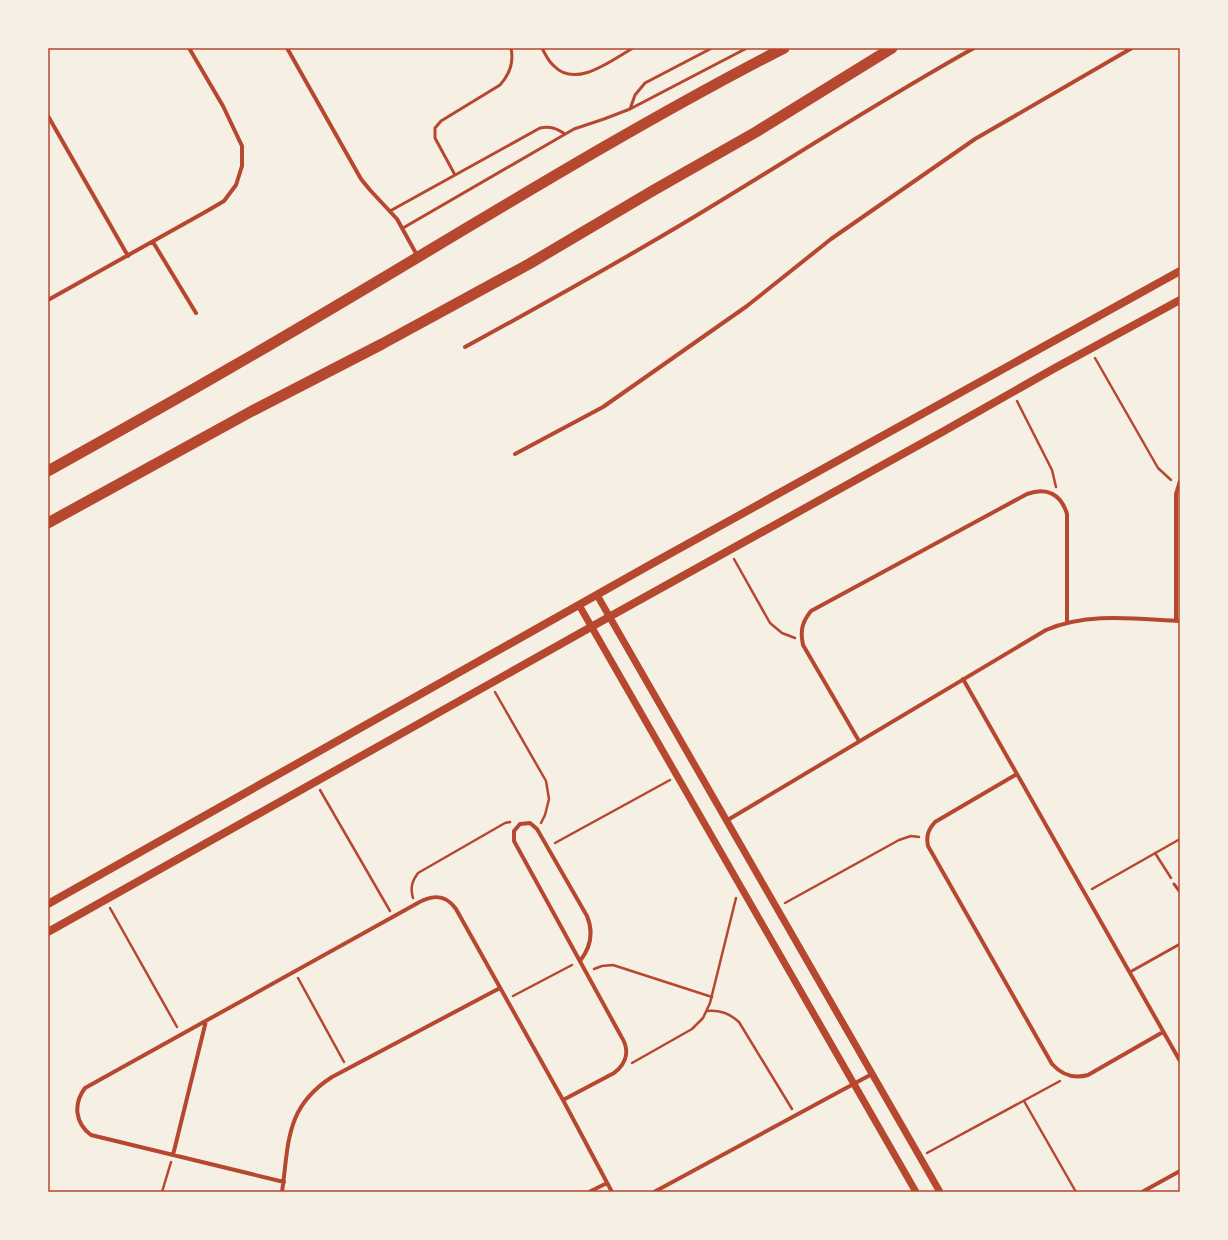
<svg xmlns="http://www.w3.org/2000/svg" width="1228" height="1240" viewBox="0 0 1228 1240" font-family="Roboto,sans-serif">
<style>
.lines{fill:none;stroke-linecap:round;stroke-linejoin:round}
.path{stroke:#b5482f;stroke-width:2.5}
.service{stroke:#b5482f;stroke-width:3}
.minor{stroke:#b5482f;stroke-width:4}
.tertiary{stroke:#b5482f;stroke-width:7}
.secondary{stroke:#b5482f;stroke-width:8}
.trunk{stroke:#b5482f;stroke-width:11}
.neatline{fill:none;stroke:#b5482f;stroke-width:1.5}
</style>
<rect width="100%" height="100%" fill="#f6efe4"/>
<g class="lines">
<path class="path" d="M1095,358L1158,468L1171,480
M1017,401L1052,470L1056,487
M734,559L770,623L782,633L795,638
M495,692L546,781L549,799L545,815L541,823
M320,790L390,911
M555,843L670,780
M1155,853L1171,878
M1092,889L1180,839
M413,898C410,888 412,881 418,873L505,823L510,822
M785,903L899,840L911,836L919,837
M110,908L177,1027
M594,969L602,966L613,965L712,997
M298,978L344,1062
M513,996L572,965
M707,1011C720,1010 729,1013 739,1022L792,1109
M632,1063L692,1029L703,1018L710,1003L736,898
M1024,1101L1076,1192
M927,1153L1060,1081
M162,1192L171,1162"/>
<path class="service" d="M542,48C545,54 548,61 554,66C576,89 612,60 633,48
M630,109L635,95L645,83L712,48
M455,175L435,138V128L441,121L500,85C510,74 514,62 511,48
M390,211L540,128C550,126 556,128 565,134
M403,228L574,129L604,119L630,109L747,48
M1174,884L1180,892
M1130,972L1180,944"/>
<path class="minor" d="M287,48L361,179L370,190L397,219L418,257
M48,116L128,256
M153,242L196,313
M48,300L207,211L224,201L236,185L242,166V146L223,106L189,48
M465,347C542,305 619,262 694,217C787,161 879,101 974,48
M515,454L603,407L747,306L831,239L975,139L1132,48
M1176,620V494L1180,481
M963,679L1180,1061
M859,741L803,645C800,631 802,622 811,611L1027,494C1047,487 1061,494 1067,514V622
M1017,774L935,822C928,830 926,836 928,846L1052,1064C1062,1075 1074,1079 1088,1075L1163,1032
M726,821L1046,630C1089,612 1135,619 1180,621
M563,1100L614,1073C627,1063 630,1050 621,1036L514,841V831L520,824L530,823L537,829L587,916C594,933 591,947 580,961
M173,1155L206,1021
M284,1182L91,1135C75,1123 73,1104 85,1088L416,904C431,895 445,893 456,909L563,1100L612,1192
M282,1192C289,1143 285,1107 332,1077L500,988
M589,1192L607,1183
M654,1192L872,1074
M1142,1192L1180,1171"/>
<path class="tertiary" d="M597,595L940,1192
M579,605L916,1192"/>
<path class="secondary" d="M48,904L655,562L1180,271
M48,932L591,627L944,431L1055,368L1180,300"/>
<path class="trunk" d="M48,471C109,437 170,403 230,368C415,262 594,146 784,48
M48,523L252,411L382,344L529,264L654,190L756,132L892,48"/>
</g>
<rect width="1228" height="1240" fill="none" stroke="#f6efe4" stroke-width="98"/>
<rect x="49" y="49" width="1130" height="1142" class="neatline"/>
</svg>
